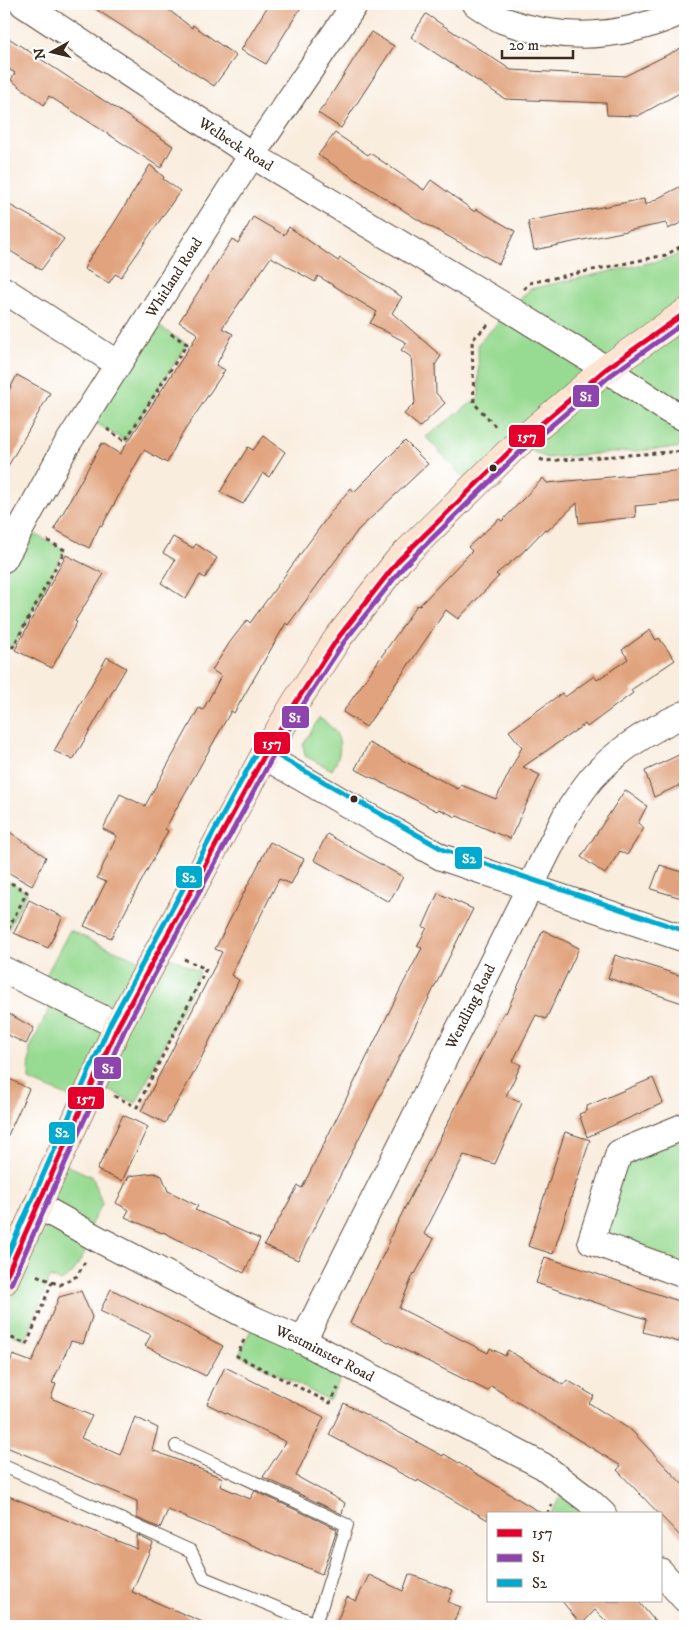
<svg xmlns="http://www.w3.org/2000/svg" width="689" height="1630" viewBox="0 0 689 1630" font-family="'IM FELL DW Pica',serif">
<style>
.green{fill:#97da91;stroke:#698258}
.building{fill:#e1a37d}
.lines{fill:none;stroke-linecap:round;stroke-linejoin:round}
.service-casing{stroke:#58473b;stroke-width:14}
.minor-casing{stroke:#58473b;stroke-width:28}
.secondary-casing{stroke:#58473b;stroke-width:29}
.path{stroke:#58473b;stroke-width:3;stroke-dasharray:4 4;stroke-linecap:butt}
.service{stroke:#fff;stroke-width:12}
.minor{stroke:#fff;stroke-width:26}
.secondary{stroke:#fde4d1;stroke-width:28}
.bus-1-casing{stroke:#fff;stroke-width:9}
.bus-2-casing{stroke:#fff;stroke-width:9}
.bus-3-casing{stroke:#fff;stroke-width:9}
.bus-1{stroke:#e4002b;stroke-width:5}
.bus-2{stroke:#8e44ad;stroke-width:5}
.bus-3{stroke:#00a9ce;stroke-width:5}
.bus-dot{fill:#3b2a1e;stroke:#fff;stroke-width:2}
.labels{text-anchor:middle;stroke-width:5;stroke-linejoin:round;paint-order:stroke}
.street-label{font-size:15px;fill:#3b2a1e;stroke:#fff}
.line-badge{stroke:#fff;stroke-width:2}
.badge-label{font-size:14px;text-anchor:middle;font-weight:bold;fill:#fff}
</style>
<rect width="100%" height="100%" fill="#fff"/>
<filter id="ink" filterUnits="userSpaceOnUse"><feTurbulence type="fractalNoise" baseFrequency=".02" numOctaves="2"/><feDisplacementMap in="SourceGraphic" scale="10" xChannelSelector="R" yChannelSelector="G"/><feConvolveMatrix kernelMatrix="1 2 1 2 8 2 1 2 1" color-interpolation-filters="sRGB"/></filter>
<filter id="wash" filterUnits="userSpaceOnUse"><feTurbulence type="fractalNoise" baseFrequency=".0096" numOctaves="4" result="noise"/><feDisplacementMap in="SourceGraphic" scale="20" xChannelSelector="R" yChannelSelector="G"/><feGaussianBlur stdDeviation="1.12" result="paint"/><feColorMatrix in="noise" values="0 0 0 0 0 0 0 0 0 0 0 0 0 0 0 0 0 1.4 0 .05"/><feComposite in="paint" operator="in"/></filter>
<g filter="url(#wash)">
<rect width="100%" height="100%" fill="#f9edde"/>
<path class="green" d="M685,250V447L546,458L512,441L469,484L426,437L479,397L478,344L530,289L671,258Z
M147,319L187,344L125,441L85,416Z
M21,527L65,550L13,647L4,643V558Z
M319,718C342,731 345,749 332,770L305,756L303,745Z
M4,879L27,892L4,937Z
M70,930L101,945L145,962L77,1100L29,1080L30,1048L59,989L43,981Z
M158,951L200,972L136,1103L95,1084Z
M685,1126V1275L591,1241L619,1153Z
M60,1162L93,1177L102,1204L84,1237L92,1241L72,1274L60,1281L50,1277L26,1340L4,1331V1293Z
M254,1323L346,1369L329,1400L239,1355Z
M566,1488L598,1514H550Z"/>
<g id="blocks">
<path class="building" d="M88,4H161L192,28L193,25L236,56L214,86Z
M269,4H303L266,64L241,50Z
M426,14L511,70L625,76L685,46V90L638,116L607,115L606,103L505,99L411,37Z
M371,32L394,46L341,128L318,113L326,103Z
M4,35L173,146L161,168L49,96L44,105L11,80L15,73L4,66Z
M335,133L368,155L370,153L424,190L431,180L475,212L476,209L515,231L499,264L420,221L318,155Z
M150,165L164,177L163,179L180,191L121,277L115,274L109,283L84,269L92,254H93L113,225Z
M685,184V221L668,229L666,223L534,250L528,221L644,199L645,205Z
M4,202L46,225L64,239L41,270L4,247Z
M253,217L284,235L289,227L338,261L340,258L402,297L392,313L441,356L435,365L436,393L445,403L420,427L404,414L415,403L411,357L401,350L407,343L370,323L377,312L318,276L315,282L271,257L222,328L233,334L216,365L225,370L179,439L167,463L144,450L102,526L100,525L89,548L54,529L102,443L120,454L198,334L179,322L232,239L238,243Z
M17,375L50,393L4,473V400Z
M264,436L285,452L269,477L263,473L243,504L220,492L248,447L253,450Z
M405,441L428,464L358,530L288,625L286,623L234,713L231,711L165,829L168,831L111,938L84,926L106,882L97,878L117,836L103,829L120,794L145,806L199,708L203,710L221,676L212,670L230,642L247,620L250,623L334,508L351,488L354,492Z
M685,470V501L635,506L636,517L579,523L577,503L547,531L545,529L522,553L496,574L499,576L458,619L446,610L366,727L343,712L417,605L419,606L472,551L468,547L499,519L502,521L543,478L547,483Z
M173,537L193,548L196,544L217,558L205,578L200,575L186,599L161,583L175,560L163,553Z
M66,555L104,574L75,621L77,622L52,668L15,650Z
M650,630L656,640L659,638L675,660L631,690L633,693L587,727L585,724L523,767L540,775L510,839L457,816L456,817L439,809L437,811L355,769L369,743L458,789L461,785L496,799L522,747L509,731L562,693L565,697L594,676L597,680L628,659L622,650Z
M107,657L126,668L73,760L54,751Z
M685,752V783L654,797L645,771Z
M625,790L647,806L638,823L644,828L627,855L620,851L605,874L581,857Z
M4,828L46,857L32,886L4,870Z
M327,834L403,877L389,902L314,860Z
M270,842L304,859L291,884L279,879L231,975L239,980L195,1071L165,1123L141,1111L222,952L215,949Z
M660,865L685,873V899L651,889Z
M438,893L473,909L437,982L298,1260L264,1245L298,1186L302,1188L404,982L422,948L417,946L427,928L423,927Z
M29,900L63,917L48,948L14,933Z
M543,930L579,948L546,1019L536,1015L513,1061L521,1065L506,1096L522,1103L495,1164L464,1155L424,1234L434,1239L415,1274L414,1273L399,1308L488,1353L490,1348L505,1356L508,1350L563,1385L567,1380L594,1396L589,1403L632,1431L685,1487V1541L617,1470L621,1466L491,1386L488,1391L350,1323L390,1241H388L504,1012L506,1013Z
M615,955L685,977V1004L608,978Z
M4,1011L34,1028L26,1044L4,1033Z
M4,1076L29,1089L4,1144Z
M653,1078L663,1103L587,1137L579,1114L587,1111V1106Z
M123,1115L148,1127L122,1181L97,1170Z
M565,1132L590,1140L553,1254L528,1246Z
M154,1173L162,1176L168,1191L198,1206L195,1210L228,1224V1225L260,1239L244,1273L163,1232L162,1233L125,1217L129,1210L116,1203L129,1176Z
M545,1257L685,1303V1332L682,1331L679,1342L643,1332L646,1319L536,1283Z
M111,1289L223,1346L206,1376L145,1346L151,1335L100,1311Z
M81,1291L92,1317L83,1344L71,1341L52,1383L56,1384L51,1398L92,1416L81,1438L120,1455L135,1417L158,1428L152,1450L223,1478L220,1486L250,1499L255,1491L337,1529L322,1574L168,1510L160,1528L137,1518V1501L4,1446V1376L13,1355L32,1362L59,1297Z
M225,1367L324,1417L296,1476L345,1503L342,1514L263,1477L286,1442L207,1404Z
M344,1403L443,1456L444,1454L543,1514H488V1520L418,1480L417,1482L329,1435Z
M4,1494L137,1549V1535L153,1543L132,1592L212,1626H4Z
M409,1574L453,1590L448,1602L461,1607L451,1626H335L347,1597L356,1601L369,1575L403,1591Z
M562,1601H638L659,1626H611L595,1610L581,1625Z"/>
</g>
</g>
<g filter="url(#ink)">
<use href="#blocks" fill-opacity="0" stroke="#58473b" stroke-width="1"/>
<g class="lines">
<g class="service-casing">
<path id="service" d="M176,1446L347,1525L321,1608L314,1623
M4,1466L191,1551L204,1578L314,1623L313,1626"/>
</g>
<g class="minor-casing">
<g id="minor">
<path id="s1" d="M23,4L252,155L506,307L606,369L668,410L685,418"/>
<path d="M476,4C484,9 493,16 502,20C564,43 626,38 685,10"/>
<path d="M4,290L118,364"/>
<path id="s2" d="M4,559L66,446L252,155L355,4"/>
<path d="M264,756L371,818L441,857L685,939"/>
<path d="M4,970L118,1026"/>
<path d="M685,1126L619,1153L591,1241L685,1275"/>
<path id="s3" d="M37,1205L98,1239L253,1319L303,1341L543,1466L588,1500L603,1514"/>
<path id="s4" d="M303,1341L567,813C575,801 583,789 592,778C617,750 651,729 685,714"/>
<path d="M660,1571L685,1599"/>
</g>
</g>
<g class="secondary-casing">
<path id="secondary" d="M4,1281L118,1026L264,756L296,702L338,638L398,561L514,447L606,369L685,313"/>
</g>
<path class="path" d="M524,289L529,283L666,255L685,244
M488,325L472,340L474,403L497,428
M107,429L125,441L187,344L168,332
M540,459L545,461L685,451
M4,643L13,647L65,550L44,539
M4,879L27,892L4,937
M114,1096L137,1107L206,969L182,958
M52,1282L60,1285L77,1276L86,1260
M4,1335L27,1344L52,1282L34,1274
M244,1340L237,1356L330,1403L338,1388
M547,1514L552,1505"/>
<use href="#service" class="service"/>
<use href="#minor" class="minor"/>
<use href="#secondary" class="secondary"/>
<g class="bus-1-casing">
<path id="bus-1" d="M4,1281L118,1026L264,756L296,702L338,638L398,561L514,447L606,369L685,313"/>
</g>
<g class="bus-2-casing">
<path id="bus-2" d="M11,1284L125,1029L271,760L302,706L344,642L404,566L519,453L611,375L685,322"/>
</g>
<g class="bus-3-casing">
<path id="bus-3" d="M268,750L444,850L685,931
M4,1263L111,1022L257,752"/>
</g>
<use href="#bus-1" class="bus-1"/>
<use href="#bus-2" class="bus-2"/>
<use href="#bus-3" class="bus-3"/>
</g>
</g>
<g class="bus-dot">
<circle cx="493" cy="468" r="4.5"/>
<circle cx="354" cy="799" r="4.5"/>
</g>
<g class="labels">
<g class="street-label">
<text dy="5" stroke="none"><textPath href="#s1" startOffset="255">Welbeck Road</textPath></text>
<text dy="5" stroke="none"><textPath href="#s2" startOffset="329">Whitland Road</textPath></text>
<text dy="5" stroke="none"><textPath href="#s4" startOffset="374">Wendling Road</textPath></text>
<text dy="5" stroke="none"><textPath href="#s3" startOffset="324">Westminster Road</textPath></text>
</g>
</g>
<g class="line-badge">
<rect x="572" y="384" width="28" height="24" rx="5" fill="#8e44ad"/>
<rect x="508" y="424" width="38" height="24" rx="5" fill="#e4002b"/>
<rect x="281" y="705" width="29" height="24" rx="5" fill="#8e44ad"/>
<rect x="253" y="731" width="38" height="24" rx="5" fill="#e4002b"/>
<rect x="454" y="846" width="29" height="24" rx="5" fill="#00a9ce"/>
<rect x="175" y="865" width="28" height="24" rx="5" fill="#00a9ce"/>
<rect x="93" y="1056" width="29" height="24" rx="5" fill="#8e44ad"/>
<rect x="67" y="1086" width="38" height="24" rx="5" fill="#e4002b"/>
<rect x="48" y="1121" width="28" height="24" rx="5" fill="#00a9ce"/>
</g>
<g class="badge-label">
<text x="586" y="401">S1</text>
<text x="527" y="441">157</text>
<text x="295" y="722">S1</text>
<text x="272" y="748">157</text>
<text x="469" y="863">S2</text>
<text x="189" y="882">S2</text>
<text x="108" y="1073">S1</text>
<text x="86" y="1103">157</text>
<text x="62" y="1137">S2</text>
</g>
<rect width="689" height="1630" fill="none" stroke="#fff" stroke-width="20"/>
<rect x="487" y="1512" width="175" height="90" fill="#ffffff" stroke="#b1aaa5"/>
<rect x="497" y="1529" width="25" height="8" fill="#e4002b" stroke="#b1aaa5"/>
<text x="532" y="1538" font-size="15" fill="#3b2a1e">157</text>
<rect x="497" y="1554" width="25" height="8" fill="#8e44ad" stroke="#b1aaa5"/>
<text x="532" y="1562" font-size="15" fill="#3b2a1e">S1</text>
<rect x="497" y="1579" width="25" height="8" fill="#00a9ce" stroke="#b1aaa5"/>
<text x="532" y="1588" font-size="15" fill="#3b2a1e">S2</text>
<g transform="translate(52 52) rotate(262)" stroke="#ffffff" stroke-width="4" paint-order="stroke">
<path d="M0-4L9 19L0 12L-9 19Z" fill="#3b2a1e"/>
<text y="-8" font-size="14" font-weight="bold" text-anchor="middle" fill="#3b2a1e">N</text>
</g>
<path d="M502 50v8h71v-8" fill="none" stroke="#3b2a1e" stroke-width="2.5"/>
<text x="509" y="50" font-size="15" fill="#3b2a1e" stroke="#ffffff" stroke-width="4" paint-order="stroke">20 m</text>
</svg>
